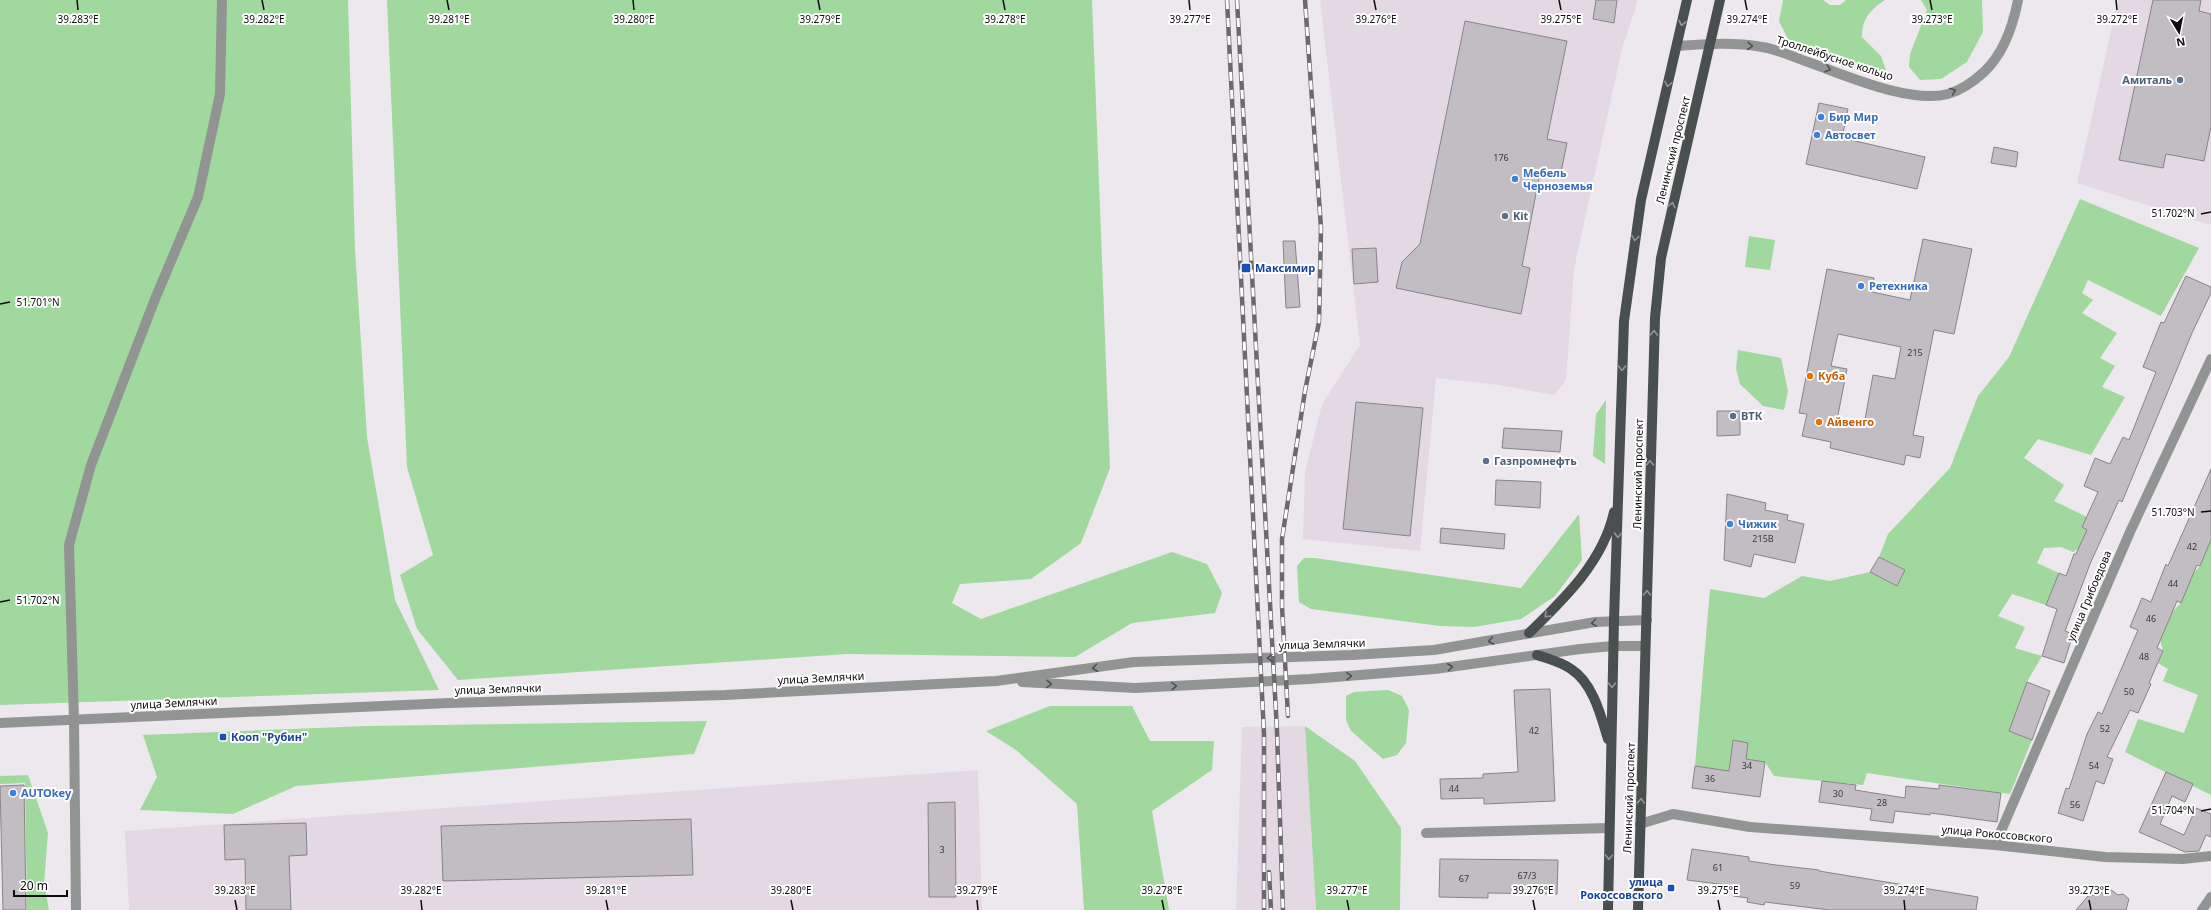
<svg xmlns="http://www.w3.org/2000/svg" width="2211" height="910" viewBox="0 0 2211 910" font-family="'Noto Sans',sans-serif">
<style>
.built{fill:#e4d9e3}
.green{fill:#a0d89e}
.building{fill:#c2bdc2;stroke:#888387;fill-rule:evenodd}
.lines{fill:none;stroke-linecap:round;stroke-linejoin:round}
.minor{stroke:#919493;stroke-width:10}
.major{stroke:#494f4e;stroke-width:10}
.rail-casing{stroke:#6c686c;stroke-width:4.5}
.rail{stroke:#fff;stroke-width:3;stroke-dasharray:9;stroke-linecap:butt}
.oneway{stroke:#929595}
.oneway2{stroke:#4f5050}
.ticks{fill:none;stroke:#0d0b0d;stroke-width:1.5}
.service-dot{fill:#5c6f8a;stroke:#fff;stroke-width:1.5}
.shop-dot{fill:#3f7fe0;stroke:#fff;stroke-width:1.5}
.transit-dot{fill:#1a4fb4;stroke:#fff;stroke-width:1.5}
.food-dot{fill:#e8710a;stroke:#fff;stroke-width:1.5}
.labels{text-anchor:middle;stroke-width:4;stroke-linejoin:round;paint-order:stroke}
.number-label{font-size:9px;fill:#3a383a}
.street-label{font-size:11px;fill:#0d0b0d;stroke:#fff}
.service-label{font-size:11px;font-weight:bold;fill:#4e5e75;stroke:#fff;text-anchor:start}
.shop-label{font-size:11px;font-weight:bold;fill:#366cbe;stroke:#fff;text-anchor:start}
.transit-label{font-size:11px;font-weight:bold;fill:#164399;stroke:#fff;text-anchor:start}
.food-label{font-size:11px;font-weight:bold;fill:#c56008;stroke:#fff;text-anchor:start}
.ticks-label{font-size:10px;text-anchor:middle;fill:#0d0b0d;stroke:#fff;stroke-width:4;stroke-linejoin:round;paint-order:stroke}
</style>
<rect width="100%" height="100%" fill="#ede8ed"/>
<path class="built" d="M1320,0H1638L1622,49L1574,269L1566,381L1554,395L1498,385L1436,378L1420,551L1303,539L1305,472L1322,404L1360,345Z
M2118,0H2211V225L2077,183Z
M1305,726L1316,910H1236L1242,727Z
M978,770L982,910H129L125,831Z"/>
<path class="green" d="M0,0H348L355,249L367,437L395,600L439,690L0,705Z
M387,0H1092L1110,468L1081,543L1031,579L960,584L952,603L981,619L1172,552L1207,564L1222,593L1215,613L1132,623L1075,657L847,654L458,680L417,629L400,575L433,555L407,467Z
M1783,0H1823L1830,5H1840L1846,0H1885C1870,10 1862,19 1862,37L1881,56L1886,70L1880,76L1793,49L1779,21Z
M1921,0H1982L1983,32L1967,62L1941,79L1920,80L1909,67L1910,54L1927,10Z
M2080,199L2199,248L2161,316L2088,280L2082,293L2093,300L2082,313L2117,333L2100,358L2115,366L2102,387L2125,397L2091,455L2038,439L2024,458L2064,485L2054,501L2087,517L2082,527L2087,530L2079,548L2073,552L2061,547L2044,548L2037,563L2059,573L2046,605L2012,594L1998,616L2025,627L2015,648L2042,656L2027,682L2009,731L2032,740L2010,794L1867,773L1863,785L1774,776L1765,762L1746,759L1748,743L1733,741L1729,771L1695,766L1710,589L1764,598L1802,576L1830,581L1870,572L1897,586L1905,570L1879,557L1888,534L1950,468L1978,396L2009,357Z
M1749,236L1775,240L1770,270L1745,267Z
M1738,350L1781,358L1788,391L1784,410L1763,406L1740,384L1736,369Z
M1606,400L1605,464L1593,456L1596,414Z
M1579,514L1582,560L1555,596L1521,619L1474,627L1440,626L1311,609L1299,602L1297,566L1304,558H1315L1521,588Z
M2211,540V795L2125,752L2138,719L2184,733L2198,695L2163,681L2168,669L2158,663L2163,651L2160,640L2173,611L2181,603L2192,575L2200,566Z
M1388,690L1402,696L1409,710L1406,743L1397,755L1383,759L1351,731L1346,720V696L1354,692Z
M1050,706H1132L1150,741H1214L1212,770L1152,811L1169,910H1084L1077,804L1016,750L986,731Z
M707,721L694,754L296,786L233,814L140,810L157,777L143,735L368,726Z
M1305,726L1355,761L1401,828L1400,910H1316Z
M28,775L48,833L44,884L49,910H27L25,783L0,784V776Z"/>
<path class="building" d="M1596,0H1617L1614,23L1593,19Z
M2153,0H2201L2199,11L2211,14V126L2204,161L2166,154L2163,168L2119,160Z
M1465,21L1567,41L1547,139L1567,143L1560,177L1540,173L1522,266L1530,268L1521,314L1396,288L1402,262L1420,244Z
M1819,103L1848,109L1842,138L1925,157L1917,189L1806,164Z
M1994,147L2018,152L2016,167L1991,163Z
M1923,239L1972,249L1954,334L1934,330L1913,435L1924,437L1920,458L1906,455L1904,465L1830,448L1831,442L1802,436L1807,414L1799,413L1827,269L1874,278L1872,292L1910,300ZM1838,334L1901,347L1895,379L1873,375L1864,425L1837,420L1847,369L1831,366Z
M1283,241H1295L1300,307L1286,308Z
M1376,248L1378,282L1354,284L1352,249Z
M2186,276L2211,287V293L2192,333L2122,502L2119,500L2090,564L2065,631L2073,634L2064,663L2042,656L2057,609L2046,605L2059,573L2066,576L2074,554H2076L2087,530L2082,527L2098,492L2084,486L2095,458L2110,464L2123,437L2129,440L2156,372L2143,367L2161,322L2164,323Z
M1356,402L1423,408L1410,536L1343,529Z
M1717,411H1740V435L1717,436Z
M1504,428L1562,431L1560,452L1502,448Z
M2211,469V540L2200,566L2197,565L2181,603L2177,601L2157,648L2163,651L2149,683L2151,684L2138,713L2130,710L2107,757L2113,759L2104,784L2096,781L2083,821L2058,813L2066,788L2069,789L2087,734L2098,712L2102,714L2138,630L2130,627L2142,598L2151,602L2166,564L2168,566Z
M1496,480L1541,482L1540,508L1495,505Z
M1727,494L1766,503L1765,510L1788,515L1787,520L1804,524L1795,563L1754,554L1751,567L1724,560Z
M1441,528L1505,534L1504,549L1440,543Z
M1879,557L1905,570L1897,586L1870,572Z
M2027,682L2050,691L2032,740L2009,731Z
M1550,689L1555,801L1484,804V798L1441,799L1440,779L1483,778V774L1518,772L1514,690Z
M1733,740L1748,743L1746,759L1765,762L1760,797L1692,788L1695,766L1729,771Z
M2166,772L2193,784L2185,802L2172,796L2160,824L2184,835L2196,808L2211,814V837L2206,835L2199,851L2185,852L2139,832Z
M1822,781L1856,785L1855,790L1905,798L1906,786L1939,789V785L2001,793L1997,822L1931,813L1930,815L1895,811L1893,823L1870,820L1872,809L1819,802Z
M24,785L26,910H3L0,786Z
M955,802L956,897H929L928,803Z
M691,819L693,875L443,881L441,826Z
M306,823L307,855L289,856L291,910H246L245,859L225,860L224,825Z
M1692,849L1749,857V861L1776,865L1819,870V871L1978,897L1976,910H1829L1765,902L1764,905L1747,902L1748,898L1733,896L1734,886L1687,880Z
M1440,859L1558,860L1557,894L1488,893V898L1439,897Z
M2106,886L2118,895L2123,894L2129,899L2126,910H2076L2088,896L2101,894Z"/>
<g class="lines">
<path class="minor" d="M1677,46C1705,44 1734,42 1762,47C1777,49 1793,57 1808,62C1845,75 1909,104 1948,94C1962,90 1973,82 1984,72C2003,54 2013,26 2018,0
M1022,682L1135,688L1310,679L1435,669L1580,649L1613,646H1645
M0,723L449,703L725,695L996,681L1134,662L1352,655L1434,650L1595,622L1647,620
M1640,824L1673,814L1750,827L1995,845L2105,857L2183,859L2211,856
M1426,833L1609,828
M1995,845L2130,532L2211,359
M76,910L74,720L69,545L91,465L155,299L198,197L220,94L222,0
M2202,910L2211,897"/>
<path class="major" d="M1529,633C1564,599 1603,562 1614,512
M1537,655C1549,659 1561,662 1571,669C1593,683 1601,716 1608,739
M1608,910L1614,620L1624,321L1641,200L1687,0
M1638,910L1655,318L1661,258L1720,0"/>
<g class="rail-casing">
<path id="rail" d="M1227,0L1264,734V910
M1237,0L1277,731L1283,910
M1288,716L1282,606V539L1305,391L1319,322L1321,228L1305,0
M1269,872L1271,910"/>
</g>
<use href="#rail" class="rail"/>
</g>
<defs><path id="oneway-chevron" d="M-2-3.5L2.5 0L-2 3.5" fill="none" stroke-width="1.6" stroke-linecap="round" stroke-linejoin="round"/></defs>
<g class="oneway">
<use href="#oneway-chevron" transform="translate(1682 23) rotate(103)"/>
<use href="#oneway-chevron" transform="translate(1668 84) rotate(103)"/>
<use href="#oneway-chevron" transform="translate(1672 205) rotate(-77)"/>
<use href="#oneway-chevron" transform="translate(1635 238) rotate(99)"/>
<use href="#oneway-chevron" transform="translate(1654 333) rotate(-88)"/>
<use href="#oneway-chevron" transform="translate(1622 368) rotate(92)"/>
<use href="#oneway-chevron" transform="translate(1650 463) rotate(-89)"/>
<use href="#oneway-chevron" transform="translate(1618 535) rotate(91)"/>
<use href="#oneway-chevron" transform="translate(1647 593) rotate(-89)"/>
<use href="#oneway-chevron" transform="translate(1547 615) rotate(136)"/>
<use href="#oneway-chevron" transform="translate(1612 685) rotate(91)"/>
<use href="#oneway-chevron" transform="translate(1641 801) rotate(-88)"/>
<use href="#oneway-chevron" transform="translate(1609 857) rotate(91)"/>
</g>
<g class="oneway2">
<use href="#oneway-chevron" transform="translate(1750 46) rotate(3)"/>
<use href="#oneway-chevron" transform="translate(1828 69) rotate(19)"/>
<use href="#oneway-chevron" transform="translate(1953 91) rotate(-23)"/>
<use href="#oneway-chevron" transform="translate(1594 623) rotate(172)"/>
<use href="#oneway-chevron" transform="translate(1491 641) rotate(169)"/>
<use href="#oneway-chevron" transform="translate(1270 658) rotate(178)"/>
<use href="#oneway-chevron" transform="translate(1450 667) rotate(-7)"/>
<use href="#oneway-chevron" transform="translate(1095 668) rotate(172)"/>
<use href="#oneway-chevron" transform="translate(1349 676) rotate(-4)"/>
<use href="#oneway-chevron" transform="translate(1049 684) rotate(3)"/>
<use href="#oneway-chevron" transform="translate(1174 686) rotate(-3)"/>
</g>
<path class="ticks" d="M77,0L78,10M262,0L264,10M447,0L449,10M633,0L634,10M818,0L820,10M1003,0L1005,10M1189,0L1190,10M1374,0L1376,10M1559,0L1561,10M1745,0L1747,10M1930,0L1932,10M2116,0L2117,10M2201,214L2211,212M0,304L10,302M2201,512L2211,511M0,602L10,600M2201,811L2211,809M235,900L237,910M421,900L422,910M606,900L608,910M791,900L793,910M977,900L978,910M1162,900L1164,910M1347,900L1349,910M1533,900L1535,910M1718,900L1720,910M1904,900L1905,910M2089,900L2091,910"/>
<g class="service-dot">
<circle cx="2180" cy="80" r="4"/>
<circle cx="1505" cy="216" r="4"/>
<circle cx="1733" cy="416" r="4"/>
<circle cx="1486" cy="461" r="4"/>
</g>
<g class="shop-dot">
<circle cx="1821" cy="117" r="4"/>
<circle cx="1817" cy="135" r="4"/>
<circle cx="1515" cy="179" r="4"/>
<circle cx="1861" cy="286" r="4"/>
<circle cx="1730" cy="524" r="4"/>
<circle cx="13" cy="793" r="4"/>
</g>
<g class="transit-dot">
<rect x="1241" y="263" width="10" height="10" rx="2"/>
<rect x="219" y="733" width="8" height="8" rx="2"/>
<rect x="1667" y="884" width="8" height="8" rx="2"/>
</g>
<g class="food-dot">
<circle cx="1810" cy="376" r="4"/>
<circle cx="1819" cy="422" r="4"/>
</g>
<g class="labels">
<g class="number-label">
<text x="1501" y="161">176</text>
<text x="1915" y="356">215</text>
<text x="1763" y="542">215В</text>
<text x="2192" y="550">42</text>
<text x="2173" y="587">44</text>
<text x="2151" y="622">46</text>
<text x="2144" y="660">48</text>
<text x="2129" y="695">50</text>
<text x="2105" y="732">52</text>
<text x="1534" y="734">42</text>
<text x="1747" y="769">34</text>
<text x="2094" y="769">54</text>
<text x="1710" y="782">36</text>
<text x="1454" y="792">44</text>
<text x="1838" y="797">30</text>
<text x="1882" y="806">28</text>
<text x="2075" y="808">56</text>
<text x="942" y="853">3</text>
<text x="1718" y="871">61</text>
<text x="1527" y="879">67/3</text>
<text x="1464" y="882">67</text>
<text x="1795" y="889">59</text>
</g>
<g class="street-label">
<text transform="translate(1835 58) rotate(18)" y="4">Троллейбусное кольцо</text>
<text transform="translate(1673 150) rotate(-76)" y="4">Ленинский проспект</text>
<text transform="translate(1638 474) rotate(-89)" y="4">Ленинский проспект</text>
<text transform="translate(2089 596) rotate(-67)" y="4">улица Грибоедова</text>
<text transform="translate(1322 644) rotate(-2)" y="4">улица Землячки</text>
<text transform="translate(821 678) rotate(-3)" y="4">улица Землячки</text>
<text transform="translate(498 689) rotate(-2)" y="4">улица Землячки</text>
<text transform="translate(174 703) rotate(-3)" y="4">улица Землячки</text>
<text transform="translate(1629 798) rotate(-88)" y="4">Ленинский проспект</text>
<text transform="translate(1997 834) rotate(5)" y="4">улица Рокоссовского</text>
</g>
<g class="service-label">
<text x="2172" y="84" text-anchor="end">Амиталь</text>
<text x="1513" y="220">Kit</text>
<text x="1741" y="420">ВТК</text>
<text x="1494" y="465">Газпромнефть</text>
</g>
<g class="shop-label">
<text x="1829" y="121">Бир Мир</text>
<text x="1825" y="139">Автосвет</text>
<text x="1523" y="177">Мебель<tspan x="1523" dy="13">Черноземья</tspan></text>
<text x="1869" y="290">Ретехника</text>
<text x="1738" y="528">Чижик</text>
<text x="21" y="797">AUTOkey</text>
</g>
<g class="transit-label">
<text x="1255" y="272">Максимир</text>
<text x="231" y="741">Кооп "Рубин"</text>
<text x="1663" y="886" text-anchor="end">улица<tspan x="1663" dy="13">Рокоссовского</tspan></text>
</g>
<g class="food-label">
<text x="1818" y="380">Куба</text>
<text x="1827" y="426">Айвенго</text>
</g>
</g>
<g class="ticks-label">
<text x="78" y="23">39.283°E</text>
<text x="264" y="23">39.282°E</text>
<text x="449" y="23">39.281°E</text>
<text x="634" y="23">39.280°E</text>
<text x="820" y="23">39.279°E</text>
<text x="1005" y="23">39.278°E</text>
<text x="1190" y="23">39.277°E</text>
<text x="1376" y="23">39.276°E</text>
<text x="1561" y="23">39.275°E</text>
<text x="1747" y="23">39.274°E</text>
<text x="1932" y="23">39.273°E</text>
<text x="2117" y="23">39.272°E</text>
<text x="2173" y="217">51.702°N</text>
<text x="38" y="306">51.701°N</text>
<text x="2173" y="516">51.703°N</text>
<text x="38" y="604">51.702°N</text>
<text x="2173" y="814">51.704°N</text>
<text x="235" y="894">39.283°E</text>
<text x="421" y="894">39.282°E</text>
<text x="606" y="894">39.281°E</text>
<text x="791" y="894">39.280°E</text>
<text x="977" y="894">39.279°E</text>
<text x="1162" y="894">39.278°E</text>
<text x="1347" y="894">39.277°E</text>
<text x="1533" y="894">39.276°E</text>
<text x="1718" y="894">39.275°E</text>
<text x="1904" y="894">39.274°E</text>
<text x="2089" y="894">39.273°E</text>
</g>
<g transform="translate(2179 32) rotate(170)" stroke="#ffffff" stroke-width="3" paint-order="stroke">
<path d="M0-3L7 15L0 10L-7 15Z" fill="#0d0b0d"/>
<text y="-6" font-size="11" font-weight="bold" text-anchor="middle" fill="#0d0b0d">N</text>
</g>
<path d="M14 890v6h53v-6" fill="none" stroke="#0d0b0d" stroke-width="2"/>
<text x="20" y="890" font-size="12" fill="#0d0b0d" stroke="#ffffff" stroke-width="3" paint-order="stroke">20 m</text>
</svg>
